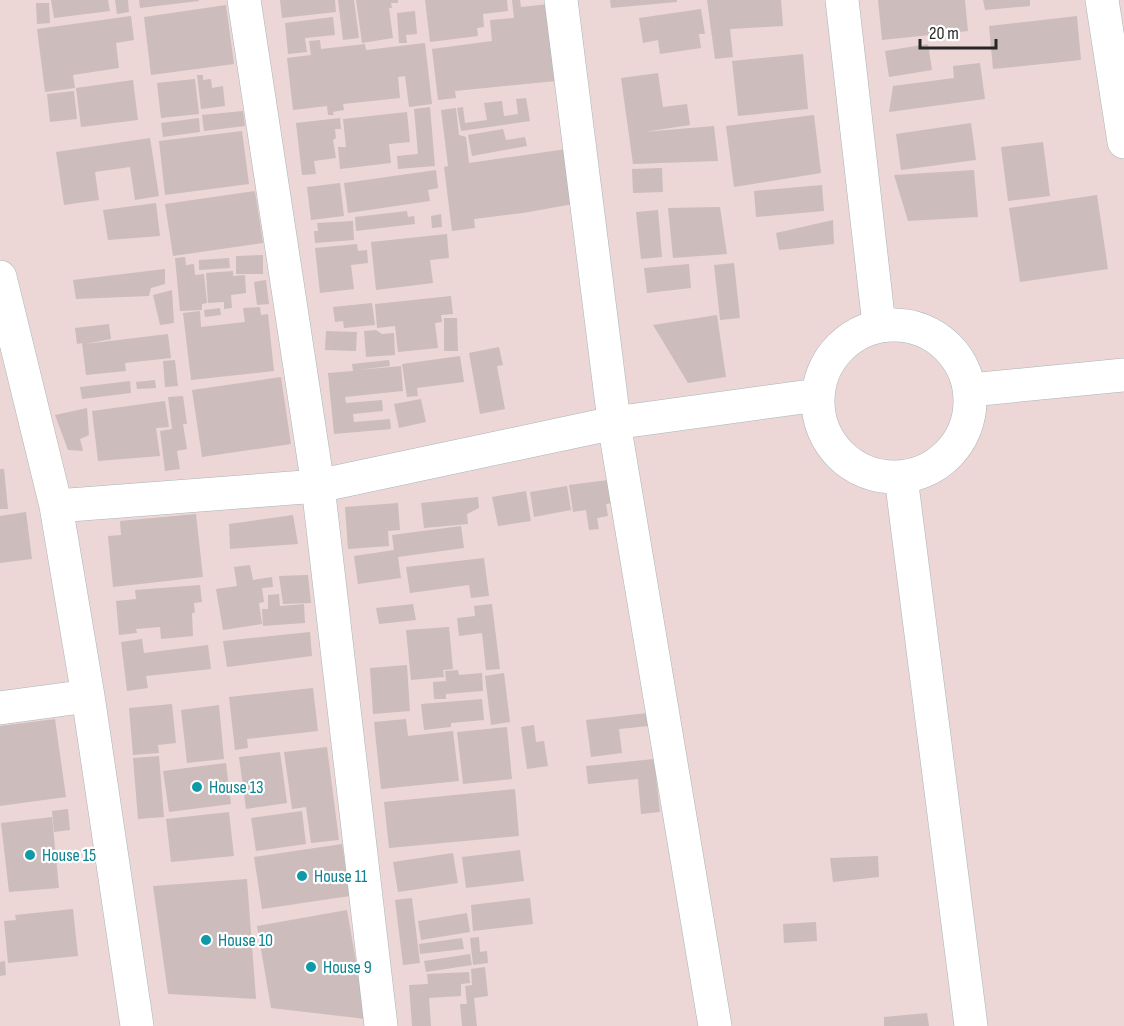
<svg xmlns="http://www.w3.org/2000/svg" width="1124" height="1026" viewBox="0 0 1124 1026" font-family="'Sofia Sans Condensed',sans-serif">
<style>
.building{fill:#ccbcbc}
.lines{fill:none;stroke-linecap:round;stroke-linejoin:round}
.minor-casing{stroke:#a7b5b9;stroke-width:34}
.minor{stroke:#fff;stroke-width:33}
.culture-dot{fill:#0f9aa8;stroke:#fff;stroke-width:2}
.labels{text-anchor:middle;stroke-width:4.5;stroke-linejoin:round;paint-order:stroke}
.culture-label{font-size:18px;fill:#0d838f;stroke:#fff;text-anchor:start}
</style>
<rect width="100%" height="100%" fill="#ecd6d6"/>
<path class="building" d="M51,0H108L110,11L54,18Z
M115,0H128L129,12L117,14Z
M139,0H199V1L140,8Z
M280,0H335L336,12L282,18Z
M338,0H354L359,38L343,40Z
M356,0H398V3H391L392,8H389L393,38L362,43Z
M425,0H507L508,11L483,14L484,27L477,28L478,36L430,42Z
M512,0H520L521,7L558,3L566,80L455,91L456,98L438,100L432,49L492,41L490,20L514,18Z
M610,0H677V2L611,8Z
M707,0H781L783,26L730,29L733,57L715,59Z
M878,0H965L968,31L882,40Z
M983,0H1030V6L985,10Z
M36,3H49L50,23L37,24Z
M226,5L234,64L151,75L144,17Z
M701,9L705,34H699L701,48L660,54L658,40L643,43L639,18Z
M415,11L417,34L406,35L407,43H399L397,13Z
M131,16L134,40L116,43L119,68L73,75L75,88L45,92L37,29Z
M1077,16L1081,60L993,69L989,26Z
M333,17L335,35L305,38L307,52L288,54L285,23Z
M320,40L321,49L365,44L366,50L425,43L432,104L409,107L405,76L398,77L400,98L343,104L344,110L333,112L334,115H328L327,106L293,110L287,58L311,55L309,41Z
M928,44L932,70L889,77L885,51Z
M803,54L808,109L738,116L732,61Z
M980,63L985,99L889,112L893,86L954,78L953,66Z
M658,73L663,107L687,104L690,125L644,132L714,126L718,161L633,164L621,78Z
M197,75H203V80L211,79L212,88L223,86L225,106L201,109Z
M195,79L199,114L161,118L157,83Z
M133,80L138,120L81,127L76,88Z
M74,91L77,119L50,122L47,94Z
M526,98L530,121L461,131L457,108L463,107L465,123L487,120L484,103L502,101L504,116L518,114L516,99Z
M430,107L435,166L398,169L397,156L418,154L414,109Z
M456,108L459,135L466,137L469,163L573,148L579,203L523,213L474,219L475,228L452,231L444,167L448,166L441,110Z
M243,111L245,126L204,131L202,115Z
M407,112L410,142L389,144L391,163L340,169L338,147H346L343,119Z
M814,115L821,173L734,187L726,126Z
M199,118L200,132L163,137L161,123Z
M340,118L341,129H335L336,138L333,140L336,158L314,161L316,174L302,175L296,123Z
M971,123L976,160L901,170L896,134Z
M503,129L506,140L525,137L527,146L472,156L468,135Z
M242,131L249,184L165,195L159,141Z
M150,138L159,196L135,200L130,167L95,172L99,200L64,205L56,152Z
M1043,142L1050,196L1008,201L1001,147Z
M662,168L663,192L633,193L632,169Z
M436,170L438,188L428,190L430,201L348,213L344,183Z
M974,170L978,217L908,221L894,175Z
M340,183L344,216L311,220L307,187Z
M822,185L824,211L756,217L754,191Z
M255,191L263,243L173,256L165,204Z
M1097,195L1108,269L1020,282L1009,208Z
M156,203L160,236L108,240L103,210Z
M720,207L727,254L673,258L668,208Z
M658,210L662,257L641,259L636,212Z
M407,211L408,217L414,216L415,224L356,231L355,217Z
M441,214L442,227L432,228L431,216Z
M833,220L834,244L779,250L776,233Z
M353,221L354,240L315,243L314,231H318L317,223Z
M447,234L449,258L430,260L433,283L376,290L371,242Z
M357,244L358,251L367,250L368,263L351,265L354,289L320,293L315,248Z
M263,255V274H236V256Z
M185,257L186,265L194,264L195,275L204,274L207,303L202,304V310L180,311L175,258Z
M229,258L230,268L199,270V260Z
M734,263L740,318L720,320L714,265Z
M689,264L691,288L647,293L644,268Z
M165,269V284L151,288L149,296L76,299L73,280Z
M233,271V276L245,275L246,293L231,295L232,308L224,309V302L208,303L206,273Z
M266,280L269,304L257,305L254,282Z
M172,290L174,323L160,325L153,295Z
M451,296L453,314L441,315L442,322L435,323L438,348L398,352L395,326L377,328L375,304Z
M372,303L375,325L344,328L343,321L335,322L333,307Z
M260,307L261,315L268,314L274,371L191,380L183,313L200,311L201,327L245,322L243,308Z
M220,308L221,315L205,317L204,310Z
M717,315L726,377L688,383L653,325Z
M444,318H457L458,351H444Z
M109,324L111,339L85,344L168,334L171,358L125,363L126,371L86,375L82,343L77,344L75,328Z
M376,330L382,334L394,333L395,355L366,357L364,331Z
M326,331L357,332L356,351L325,350Z
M499,347L503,365L497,366L505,409L480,414L469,353Z
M460,356L464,382L417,388L418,396L407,397L402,364Z
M175,360L178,386L165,387L163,361Z
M389,360L390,366L358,370L401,366L403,391L345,397L346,403L382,400L383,411L353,414L354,422L390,419L391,429L334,434L328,373L353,371L352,364Z
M281,377L291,444L202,457L192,390Z
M155,380L156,388L137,389L136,382Z
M130,381L131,393L82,399L80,387Z
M183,396L187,424H183L187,449L177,451L180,469L165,471L160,431L172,429L168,397Z
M421,399L426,422L399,428L394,404Z
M165,401L169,427L156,428L160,456L98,461L92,411Z
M87,408L89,435L80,439L83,451L68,450L55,415Z
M0,469H4L8,509H0Z
M616,479L619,502L606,504L608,516L597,518L599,529L589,530L586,510L573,512L569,485Z
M567,486L571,510L534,517L530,492Z
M526,491L531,521L498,526L492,497Z
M478,497L479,508L467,514L468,524L424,528L421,503Z
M398,503L400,530L388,531L389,546L348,549L345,507Z
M26,512L32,559L0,563V516Z
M196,514L203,577L113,587L108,536L121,535L120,521Z
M293,515L298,544L230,549L229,524Z
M461,526L464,548L398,557L401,578L358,584L354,556L394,550L392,535Z
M484,558L489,596L471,598L469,585L410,593L406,567Z
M250,565L253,580L272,577L273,587L262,588L264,602L259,603L262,624L223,630L216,589L237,586L234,567Z
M308,575L311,603L283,604L279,576Z
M200,585L202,602L194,603L195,613H192L193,636L161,639L160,627L136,629L137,633L119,635L116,601L136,599L135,590Z
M279,594L280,606L304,604L305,623L263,626L262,609H268V595Z
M413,604L416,620L379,624L376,608Z
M492,604L500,669L486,670L482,633L459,636L457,618L475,616L474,606Z
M449,627L453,669L443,670L444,677L411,680L406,630Z
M310,632L312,656L227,667L223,641Z
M142,639L144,653L208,645L211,669L146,676L148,688L127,691L121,642Z
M407,665L410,711L373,714L370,668Z
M458,670L459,675L482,673L483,691L446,694V699H434L433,682L446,681L445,671Z
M504,673L510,722L491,725L485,676Z
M313,688L318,731L247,739L248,748L235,750L229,697Z
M482,699L484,720L451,723V727L424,730L421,704Z
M172,704L176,743L158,745L159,753L133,755L129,708Z
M219,705L224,759L187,763L181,710Z
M647,713L649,726L619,729L622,753L591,757L586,720Z
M55,719L66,797L0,806V726Z
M406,719L408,736L453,731L459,781L381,789L374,722Z
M534,725L536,742L544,741L548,766L527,769L521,727Z
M507,727L512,779L463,784L457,732Z
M327,747L339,840L311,843L306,807L292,809L284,752Z
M280,752L287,803L246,809L239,757Z
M159,756L164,817L138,819L133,758Z
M654,759L660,812L641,814L638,779L588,784L586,766Z
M226,763L231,804L169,812L163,771Z
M515,789L519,836L389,848L384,802Z
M68,809L70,830L54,832L52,811Z
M302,811L306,844L256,851L251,818Z
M229,812L234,856L171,862L166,819Z
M52,817L59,888L9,892L1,823Z
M342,844L350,896L262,909L254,857Z
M520,850L524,881L466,888L462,857Z
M453,853L458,883L398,892L393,862Z
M878,856L879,877L833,882L830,858Z
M247,879L256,999L168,994L153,886Z
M412,898L420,963L403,965L395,900Z
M530,898L533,924L473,931L471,905Z
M73,909L78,956L8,963L4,921L16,920L15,915Z
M347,910L366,1019L271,1008L257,926Z
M467,913L470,932L421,940L418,921Z
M816,922L817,941L784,943L783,924Z
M479,937L480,952L487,951L488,963L473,965L470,938Z
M462,938L464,949L420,954L419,944Z
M470,954L472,965L426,972L424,961Z
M5,961L6,975L0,976V962Z
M485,967L488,996L474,998L477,1026H462L460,1004H467L465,986L472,985L471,969Z
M469,972L470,983L461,984V996L429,998L431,1026H412L409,985L428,984L427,974Z
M927,1013L929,1026H884V1017Z"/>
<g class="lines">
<g class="minor-casing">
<path id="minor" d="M244,0L318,486L381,1026
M561,0L615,429L715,1026
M842,0L879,325
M1102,0L1124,142
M0,277L56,506L88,696L137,1026
M818 401a76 76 0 1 1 152 0a76 76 0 1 1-152 0Z
M970,390L1124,375
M901,477L971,1026
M56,506L318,486L614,423L818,395
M0,708L88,696"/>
</g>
<use href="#minor" class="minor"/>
</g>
<g class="culture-dot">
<circle cx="197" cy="787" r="6"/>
<circle cx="30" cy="855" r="6"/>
<circle cx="302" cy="876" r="6"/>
<circle cx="206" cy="940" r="6"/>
<circle cx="311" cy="967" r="6"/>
</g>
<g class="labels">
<g class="culture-label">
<text x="209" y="793">House 13</text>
<text x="42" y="861">House 15</text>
<text x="314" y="882">House 11</text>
<text x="218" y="946">House 10</text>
<text x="323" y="973">House 9</text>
</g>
</g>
<path d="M920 39v9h76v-9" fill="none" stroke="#272727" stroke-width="3"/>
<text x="929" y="39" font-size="18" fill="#272727" stroke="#ffffff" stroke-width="4.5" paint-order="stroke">20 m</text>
</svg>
